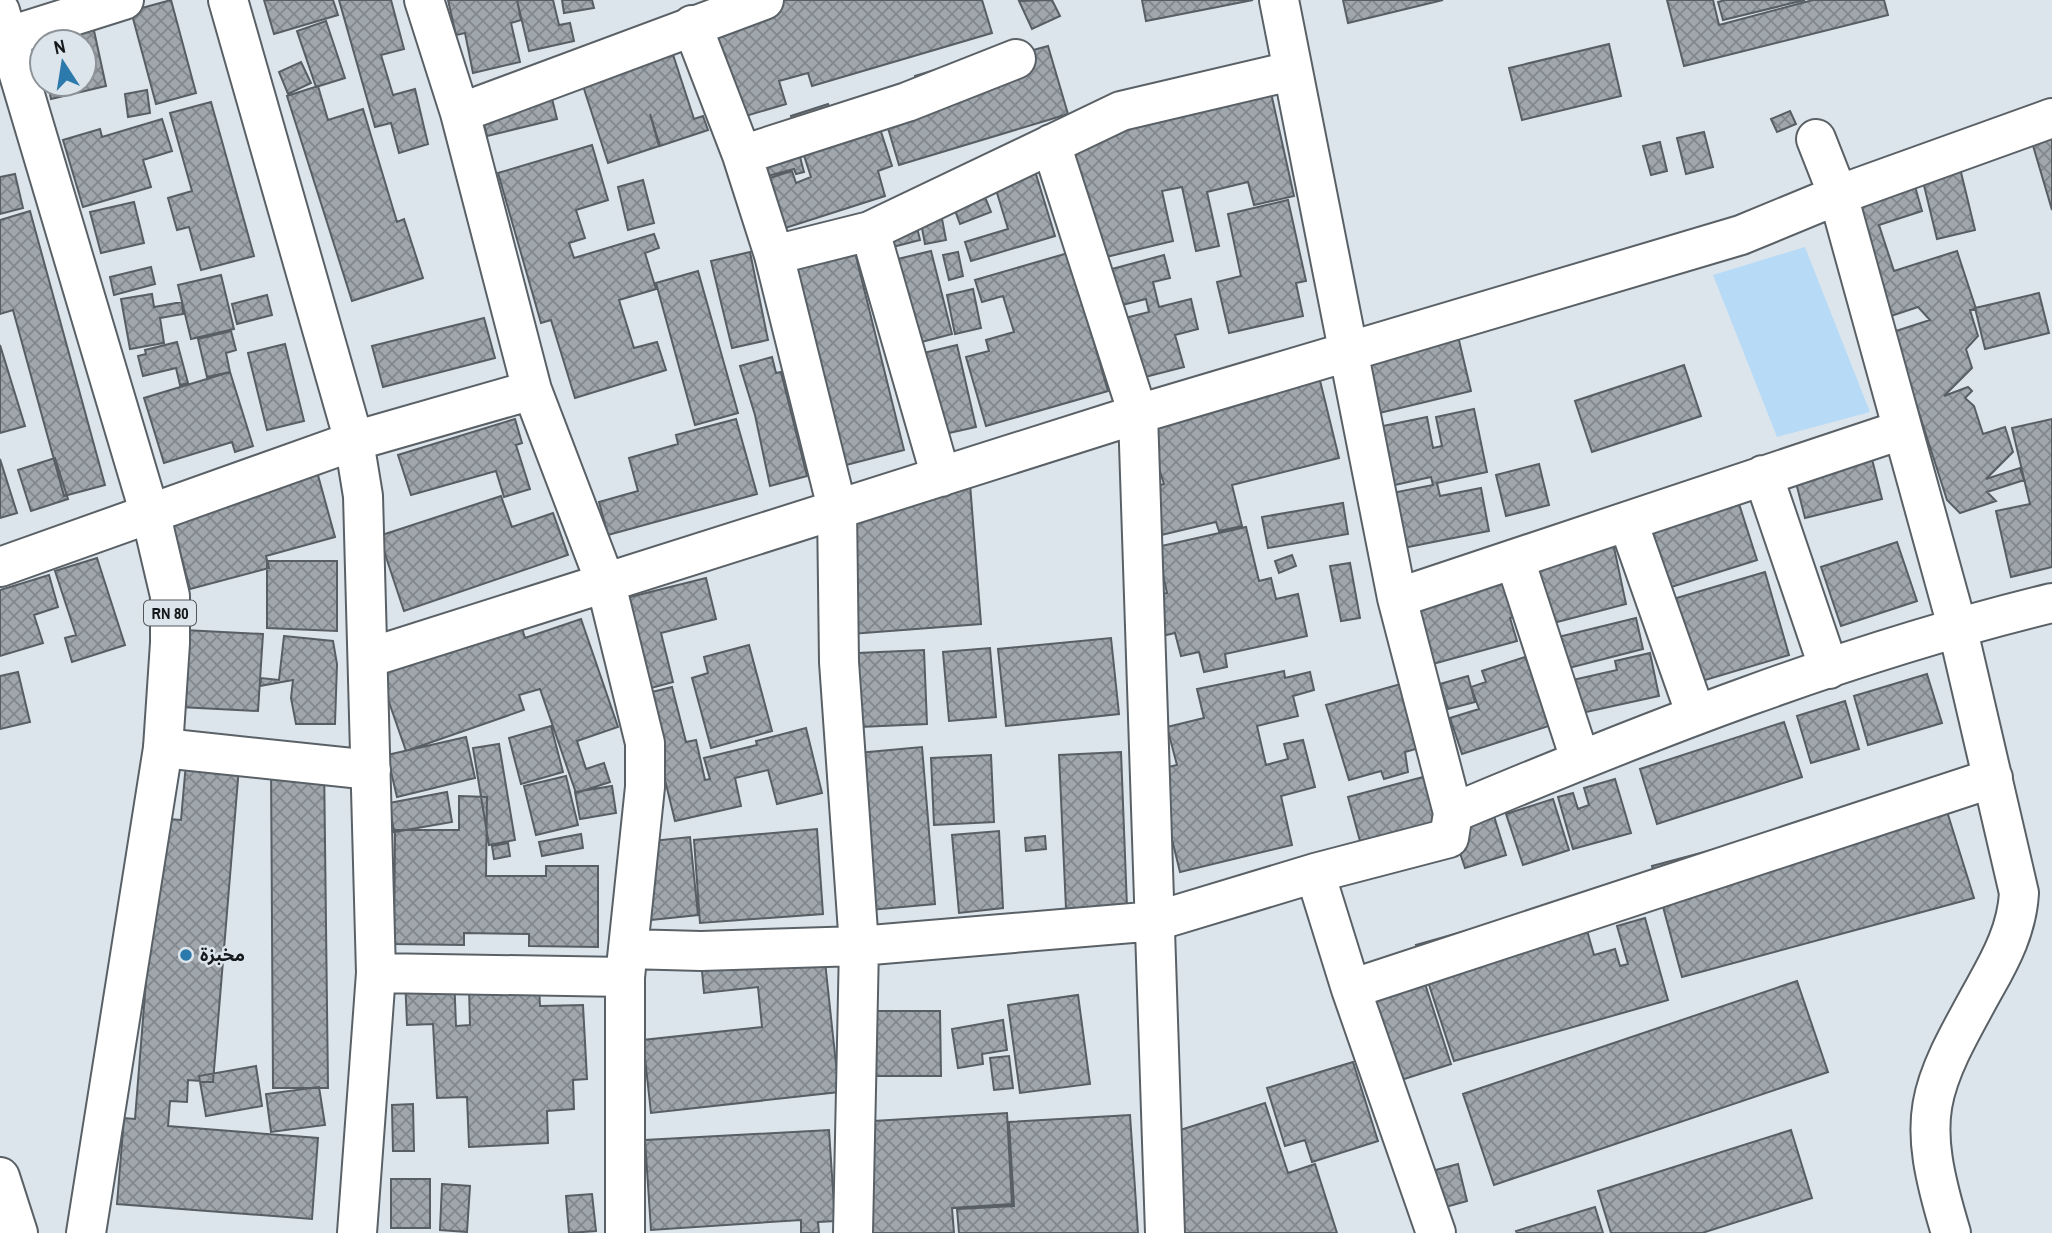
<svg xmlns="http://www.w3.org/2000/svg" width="2052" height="1233" viewBox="0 0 2052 1233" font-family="'Archivo Narrow','Noto Sans Arabic',sans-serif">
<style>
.park{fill:#b7daf6}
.building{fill:url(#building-cross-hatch);stroke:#575e64;stroke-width:2}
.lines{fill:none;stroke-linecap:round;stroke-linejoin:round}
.minor-casing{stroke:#5a6166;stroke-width:42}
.major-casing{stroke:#5a6166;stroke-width:42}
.minor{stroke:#fff;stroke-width:38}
.major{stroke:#fff;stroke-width:38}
.poi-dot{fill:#2c79ab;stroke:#dde5ec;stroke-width:2.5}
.labels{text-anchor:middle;stroke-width:5;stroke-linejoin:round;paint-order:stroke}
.shield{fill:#dde5ec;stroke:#52565a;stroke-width:2}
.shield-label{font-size:16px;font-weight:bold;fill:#16191b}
.poi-label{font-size:18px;font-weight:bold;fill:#16191b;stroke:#dde5ec;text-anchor:start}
</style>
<defs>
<pattern id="building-cross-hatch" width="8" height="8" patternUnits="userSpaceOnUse" patternTransform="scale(1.75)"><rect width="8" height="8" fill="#9fa7ad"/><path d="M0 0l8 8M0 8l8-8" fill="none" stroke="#81878c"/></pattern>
</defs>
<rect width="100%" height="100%" fill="#dde5ec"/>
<path class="park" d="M1805,247L1870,412L1777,437L1713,275Z"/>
<path class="building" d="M171,0L196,93L156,104L131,11Z
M264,0H333L338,15L274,34Z
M339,0H391L404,49L381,55L393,95L415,89L428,144L399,153L391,123L375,127Z
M448,0H517L521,20L511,23L520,62L473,73L465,33L456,35Z
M517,0H553L559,25L570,23L574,41L529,51Z
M562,0H592L594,8L564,13Z
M742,0H982L992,33L812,86L808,73L779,81L786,104L739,118L708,10Z
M1052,0L1060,16L1032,29L1019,1Z
M1142,0H1253L1146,21Z
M1343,0H1443L1348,23Z
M1667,0H1713L1719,25L1813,0H1884L1888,15L1684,66Z
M1725,0H1805L1723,20L1718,2Z
M326,21L345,78L316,87L297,31Z
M93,26L106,86L51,99L48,84H84V42H42V60L37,39Z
M664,27L694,119L703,116L708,130L660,146L650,114L659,146L608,163L573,55Z
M1024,43L1026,52L1048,46L1068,114L899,165L882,108L921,96L915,76Z
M1609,44L1621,96L1522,120L1509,68Z
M301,62L311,83L288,94L279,72Z
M1265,66L1294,196L1254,205L1248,182L1207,192L1219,246L1196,251L1182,187L1162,191L1173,241L1102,258L1063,120Z
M547,78L557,119L487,136L477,96Z
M318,86L328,120L363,109L397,222L404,219L423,278L352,301L287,96Z
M147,90L150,113L128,117L125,94Z
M211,102L254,256L201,270L189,227L177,230L168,198L192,191L170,113Z
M828,104L834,122L874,110L892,166L878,171L885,196L779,230L763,180L792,171L796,183L811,177L791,116Z
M1790,111L1796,124L1777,132L1771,119Z
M162,119L172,151L143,160L151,187L83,207L63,140L100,129L102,137Z
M791,123L804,172L796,174L794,169L764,177L752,133Z
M2052,126V210L2029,132Z
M1704,132L1713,167L1686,174L1677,138Z
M1660,142L1667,171L1651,175L1643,146Z
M592,145L608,200L576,210L585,238L569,243L574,258L654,234L659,248L645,253L656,289L619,300L634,348L657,342L666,370L575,398L551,320L541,323L498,173Z
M1031,158L1055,236L971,261L965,242L1008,229L990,170Z
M1959,164L1975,230L1937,239L1921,173Z
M15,174L23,208L0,214V177Z
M643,180L654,223L628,230L618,187Z
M979,182L991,212L960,224L949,194Z
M1914,183L1922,211L1879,225L1894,271L1957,251L1976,309L1970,310L1978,336L1966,349L1972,368L1944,396L1968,387L1972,391L1965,398L1974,406L1983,434L2005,427L2013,452L1986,479L2020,468L2024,480L1987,492L1996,501L1960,513L1947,500L1893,332L1930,320L1918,307L1885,318L1848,204Z
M1288,200L1306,281L1296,283L1303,316L1229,333L1217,282L1241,276L1228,214Z
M134,202L144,243L101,253L90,212Z
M939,203L946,240L925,244L918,207Z
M30,211L105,485L64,496L13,310L0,314V220Z
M913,211L920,240L881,250Z
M847,220L904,450L819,472L760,239Z
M931,251L952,334L906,346L885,262Z
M750,252L768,340L732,348L711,261Z
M958,252L963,276L949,280L943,255Z
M1068,253L1108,391L986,426L966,357L989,351L986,340L1014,332L1003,296L982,302L975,280Z
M1164,255L1170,278L1153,282L1159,307L1191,299L1198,329L1175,335L1184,367L1141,378L1125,318L1149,312L1146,299L1122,305L1112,269Z
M151,267L155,284L114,295L110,277Z
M698,271L738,413L695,425L656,283Z
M221,275L234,329L191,339L178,285Z
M973,289L981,328L955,334L947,295Z
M2039,293L2049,333L1985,349L1975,308Z
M152,294L154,307L182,302L183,314L160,318L164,343L130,349L121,299Z
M267,295L272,315L237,324L232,304Z
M484,318L495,358L383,387L372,346Z
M231,331L236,350L226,353L230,372L207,377L198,339Z
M1457,332L1471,391L1371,415L1357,356Z
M177,342L188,383L180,385L176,368L143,376L138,356L146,354L145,350Z
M285,344L304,421L267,430L248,353Z
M0,345L25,426L0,433Z
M957,345L976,427L931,437L911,356Z
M1312,348L1339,458L1232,485L1242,526L1219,531L1216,522L1157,536L1145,489L1164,484L1140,409Z
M772,357L776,373L781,372L807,476L770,486L755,415L740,366Z
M1684,365L1701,416L1592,452L1575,401Z
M230,372L253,446L235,452L232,442L164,463L144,398Z
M1474,409L1487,472L1437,483L1440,496L1481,488L1489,531L1398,549L1387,494L1433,485L1431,477L1390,486L1378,427L1427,417L1433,448L1442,446L1436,417Z
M515,419L522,443L516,445L530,489L504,497L496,471L411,495L398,455Z
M736,419L757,494L608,535L599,502L638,491L629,458L678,444L676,435Z
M2052,419V567L2011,577L1996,511L2030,504L2012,428Z
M1867,439L1882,499L1805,518L1790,459Z
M55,458L68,499L31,511L18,470Z
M0,459L17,513L0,518Z
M1539,464L1549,505L1506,516L1496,475Z
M316,468L335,537L266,556L269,568L190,589L165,497Z
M969,471L981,624L838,635L827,507Z
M1732,482L1757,560L1665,589L1639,507Z
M501,496L512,527L553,513L568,555L404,611L379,536Z
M1343,503L1348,534L1268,548L1262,517Z
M1608,519L1626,604L1538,627L1519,550Z
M1246,527L1259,581L1271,578L1276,599L1298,594L1307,636L1225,654L1227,667L1204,672L1199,652L1181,656L1175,633L1162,636L1153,596L1167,593L1157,547Z
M1897,542L1917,601L1841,626L1821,567Z
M1292,555L1296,566L1279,573L1275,561Z
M97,558L125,645L72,662L65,638L76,635L55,571Z
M1499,559L1515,617L1510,618L1517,641L1429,665L1407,584Z
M267,561H337V631L267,628Z
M1350,563L1360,618L1341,621L1330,566Z
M1765,572L1789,655L1695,683L1670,600Z
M49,575L58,607L34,615L43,643L0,656V590Z
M706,578L716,619L661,633L673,682L640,691L618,600Z
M1636,618L1643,649L1553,672L1546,640Z
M519,619L525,638L581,619L618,727L577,741L586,769L604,763L610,782L576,793L540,689L519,695L524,710L406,751L375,662Z
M184,630L263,634L258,711L180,707Z
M284,636L333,641L337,664L335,724H296L291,698L293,680L260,686L261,678L279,680Z
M1111,638L1119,714L1006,726L998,649Z
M749,645L772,731L711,748L692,678L708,673L704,657Z
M990,648L996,717L949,721L943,652Z
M924,650L927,724L860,727L858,653Z
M1650,653L1659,696L1563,717L1555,684L1617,670L1615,661Z
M1525,657L1552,725L1462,754L1450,718L1479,709L1471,687L1486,682L1482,671Z
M1284,671L1285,678L1310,672L1314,690L1293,696L1298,716L1257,726L1266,765L1288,759L1284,744L1303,740L1315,787L1281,796L1292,845L1180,872L1155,770L1177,765L1167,727L1204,718L1197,689Z
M18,672L30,722L0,729V676Z
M1927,674L1942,723L1868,745L1854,696Z
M1468,676L1475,702L1448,709L1440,684Z
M1408,682L1426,746L1405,752L1408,772L1384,779L1381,771L1349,780L1326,705Z
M672,687L686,742L696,740L705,780L710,779L704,758L757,745L756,741L806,728L822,793L777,804L768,770L735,778L741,806L675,821L644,694Z
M1845,701L1859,749L1811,763L1797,716Z
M1784,722L1802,777L1657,824L1640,769Z
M551,726L563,772L521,784L509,738Z
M466,737L475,778L397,797L387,755Z
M499,744L515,840L489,845L473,748Z
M922,747L935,904L870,910L847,754Z
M1121,752L1127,907L1066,909L1059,755Z
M991,755L994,822L934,825L931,758Z
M324,760L328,1088H273L271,761Z
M186,763L239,767L213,1082L188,1080L187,1102L170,1101L168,1126L318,1138L312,1219L117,1204L124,1118L135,1119L159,818L181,820Z
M1438,773L1448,825L1363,852L1348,797Z
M566,776L578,825L536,835L524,786Z
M1615,779L1631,833L1573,849L1558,797L1573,793L1578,809L1589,805L1584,788Z
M612,786L616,813L580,819L575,792Z
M1940,789L1974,898L1682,977L1652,866Z
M447,792L452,822L394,832L389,803Z
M459,796L487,797L486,876H546V866H598V947L529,946V934L464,933V945L394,944L395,830H459Z
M1553,799L1569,850L1523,865L1506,814Z
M1494,816L1506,855L1465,868L1452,829Z
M817,829L823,914L700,923L694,840Z
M999,831L1003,908L959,913L952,835Z
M581,834L583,848L542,856L539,842Z
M1045,836L1046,849L1026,851L1025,838Z
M690,837L698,915L642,921L634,843Z
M508,843L510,856L494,859L492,846Z
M1578,899L1594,955L1615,949L1620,966L1628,964L1617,926L1645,918L1668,1000L1454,1061L1416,945Z
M823,943L839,1092L651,1113L643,1040L762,1027L758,987L704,993L700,949Z
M1415,953L1451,1064L1398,1081L1363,968Z
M454,975L456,1026L470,1025L469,988L539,985L540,1006L583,1005L587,1079L573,1080L574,1109L547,1111L548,1143L469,1147L467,1097L437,1098L433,1024L407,1025L405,977Z
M1797,981L1828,1072L1494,1185L1463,1094Z
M1078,995L1090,1084L1020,1093L1008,1005Z
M872,1011H940L941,1076H872Z
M1003,1020L1007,1050L982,1054L983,1064L958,1068L952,1029Z
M1009,1056L1013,1088L994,1090L990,1058Z
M1353,1062L1378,1141L1312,1162L1305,1140L1285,1146L1267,1088Z
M256,1066L262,1106L206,1116L199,1076Z
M319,1087L325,1125L271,1132L266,1094Z
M1265,1103L1288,1173L1315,1164L1337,1233H1167L1152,1139Z
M413,1104L414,1151H393L392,1105Z
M1007,1113L1012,1204L952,1208L954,1233H871L857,1122Z
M1130,1115L1138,1233H959L957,1209L1014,1206L1009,1122Z
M829,1130L835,1221L818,1222L819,1233H801V1220L651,1230L645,1140Z
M1791,1130L1812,1198L1702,1233H1611L1598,1191Z
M1458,1164L1467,1201L1442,1208L1432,1171Z
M391,1179H430V1228H391Z
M442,1184L470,1186L467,1232L440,1230Z
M592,1194L596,1231L569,1233L566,1196Z
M1595,1207L1603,1233H1517L1516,1231Z"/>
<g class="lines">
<g class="minor-casing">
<path id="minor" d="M228,0L354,441L363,496L376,973L357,1233
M424,0L460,113L532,390
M1279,0L1397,598L1453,813
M692,25L742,155L774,255L837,508L839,662L859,946L853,1233
M0,39L124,0
M460,113L764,0
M1816,139L1838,195L1957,626L2019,893C2017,928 2002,957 1985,987C1926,1093 1915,1114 1951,1233
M1051,144L1138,414L1165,1233
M742,155L907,102L1016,59
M870,231L941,477
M774,255L870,231L1121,111L1291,71
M1763,475L1829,669
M1628,522L1696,715
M1515,560L1580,759
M0,567L354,441L532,390L606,584L645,743V787L625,977V1233
M1397,598L1901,430
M368,658L1138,414L1741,235L1838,195L2052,118
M163,748L371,770
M1315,873L1351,989L1436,1233
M628,949L701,951L859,946L1156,921L1315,873L1449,838L1453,813C1648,731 1846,653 2052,603
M376,973L625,977
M1351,989L1993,778
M0,1177L18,1233"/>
</g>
<g class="major-casing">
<path id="major" d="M0,11L154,528L170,596V643L163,748L86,1233"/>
</g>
<use href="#minor" class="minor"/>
<use href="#major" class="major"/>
</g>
<circle class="poi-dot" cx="186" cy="955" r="7"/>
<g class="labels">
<rect class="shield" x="144" y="600.5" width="52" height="25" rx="5"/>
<g class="shield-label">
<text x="170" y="619">RN 80</text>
</g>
<g class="poi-label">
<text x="200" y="961">مخبزة</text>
</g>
</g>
<g transform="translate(63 63) rotate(348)"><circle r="33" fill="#dde5ec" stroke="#8d9398" stroke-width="2"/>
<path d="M0-5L12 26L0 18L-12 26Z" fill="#2c79ab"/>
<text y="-10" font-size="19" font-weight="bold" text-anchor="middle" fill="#16191b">N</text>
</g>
</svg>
